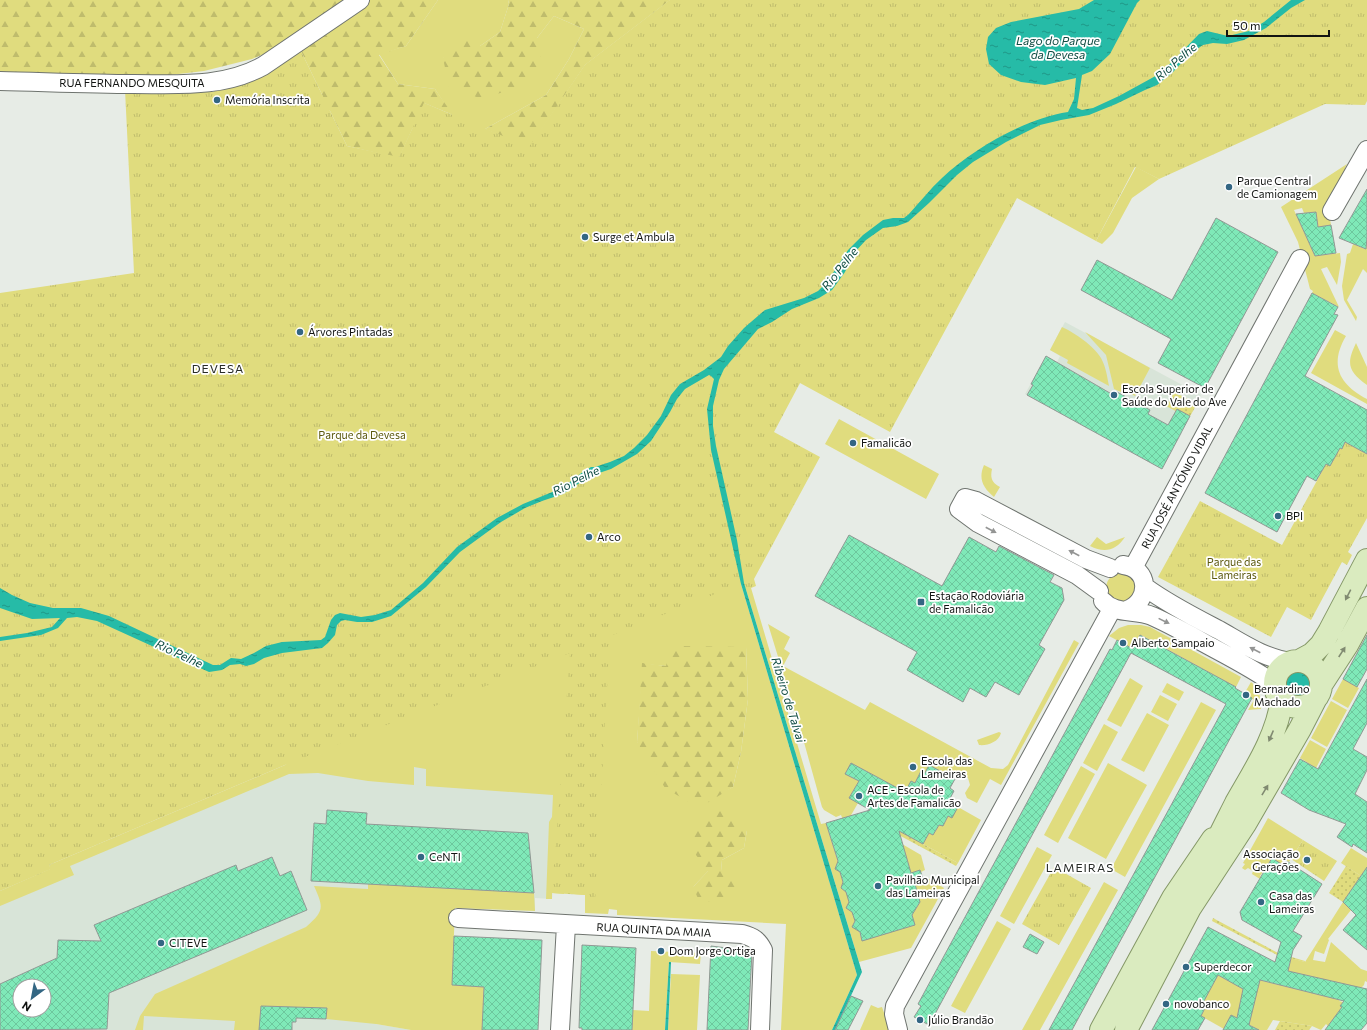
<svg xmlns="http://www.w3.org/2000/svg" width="1367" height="1030" viewBox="0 0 1367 1030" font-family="Commissioner,sans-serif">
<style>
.built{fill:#d8e4d8;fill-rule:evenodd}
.grass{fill:#e0dc7e;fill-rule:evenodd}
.forest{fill:url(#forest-firs)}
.park{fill:url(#park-tufts)}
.garden{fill:url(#garden-dots)}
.water{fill:url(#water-ripples)}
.building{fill:url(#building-cross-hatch);stroke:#919894;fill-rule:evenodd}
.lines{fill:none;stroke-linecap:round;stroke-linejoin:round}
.minor-casing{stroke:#6f746f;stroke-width:20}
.major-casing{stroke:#849766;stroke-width:24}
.minor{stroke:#fff;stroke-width:18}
.major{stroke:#daebbf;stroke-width:22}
.oneway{fill:#949594}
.oneway2{fill:#808a71}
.poi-dot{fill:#336683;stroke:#fff;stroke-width:1.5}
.labels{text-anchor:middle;stroke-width:3.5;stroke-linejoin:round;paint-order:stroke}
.street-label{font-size:11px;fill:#121412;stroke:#fff}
.poi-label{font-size:11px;fill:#121412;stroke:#fff;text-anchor:start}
.park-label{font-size:11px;fill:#5c590e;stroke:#fff}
.water-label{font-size:12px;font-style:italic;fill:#104c43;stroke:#fff}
.neighbourhood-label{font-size:12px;letter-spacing:1px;fill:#282c28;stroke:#fff}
</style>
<defs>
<pattern id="forest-firs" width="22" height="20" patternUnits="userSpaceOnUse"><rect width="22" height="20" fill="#e0dc7e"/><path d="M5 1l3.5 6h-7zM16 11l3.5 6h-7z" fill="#bfbc6c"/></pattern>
<pattern id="park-tufts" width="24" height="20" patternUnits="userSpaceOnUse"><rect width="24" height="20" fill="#e0dc7e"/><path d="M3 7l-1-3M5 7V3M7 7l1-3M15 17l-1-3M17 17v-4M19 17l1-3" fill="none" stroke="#bfbc6c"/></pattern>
<pattern id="garden-dots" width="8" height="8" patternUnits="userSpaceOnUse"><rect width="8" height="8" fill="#e0dc7e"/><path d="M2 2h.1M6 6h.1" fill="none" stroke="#bfbc6c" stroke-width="1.8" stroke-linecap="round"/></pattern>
<pattern id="water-ripples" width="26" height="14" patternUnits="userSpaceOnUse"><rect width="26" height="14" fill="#26bba7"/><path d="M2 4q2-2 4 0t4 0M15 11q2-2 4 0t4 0" fill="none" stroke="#1f9787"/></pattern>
<pattern id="building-cross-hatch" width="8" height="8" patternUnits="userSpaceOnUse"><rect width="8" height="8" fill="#7fe9b8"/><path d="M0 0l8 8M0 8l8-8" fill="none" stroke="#6dc79d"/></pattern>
</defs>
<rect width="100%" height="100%" fill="#e7ece6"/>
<path class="built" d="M1065,322L1201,395L1186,424L1172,417L1168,425L1182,433L1162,469L1025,394L1046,356L1057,362L1060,356L1050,350Z
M570,653L552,899L535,898V911L455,908L376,1024L411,1030H0V891ZM20,986H44V1010H20Z"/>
<path class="grass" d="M438,0H508L509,4L500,32L480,46L443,58L537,38L554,16L584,29L569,59L546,95L485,129L529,147L585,65L670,0L630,175L226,88L424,103L452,115L435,89L398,84L379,54L406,46Z
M1347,164L1345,168L1349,170L1329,213L1331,225L1318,227L1316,212L1304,213L1302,208L1294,210L1315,256L1340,253L1341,262L1337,285L1327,267L1321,269L1339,307L1312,293L1313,291L1310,289L1298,242L1281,207Z
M1136,167L1159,179L1132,198L1113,233L1102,244L1096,241Z
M1367,237V273L1363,269L1347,300L1357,317L1356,321L1344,300L1342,286L1347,254L1350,253L1353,244L1365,249Z
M1062,327C1075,333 1094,346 1101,358C1106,367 1107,376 1109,386L1067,363L1068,360L1050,350Z
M1335,330L1346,336C1329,365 1339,384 1367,399V404L1311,373Z
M1085,332L1150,368L1135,396L1122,389L1121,392L1114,389L1106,355Z
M1356,343L1367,367V385C1348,371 1346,364 1356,343Z
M839,419L939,474L926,499L825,444Z
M984,465L992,469C990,478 992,483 1000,487L994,497C983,488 978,479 984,465Z
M731,536L741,584L857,975L832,1030H781L786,924L617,915V910L609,909L608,914L585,913V895L574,894L593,561ZM746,647L748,699L741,752L733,787L721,793L637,742L643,664L666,666ZM747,830L744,848L722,860L721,871L693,887Z
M1097,537L1106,544L1125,537C1116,551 1104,553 1090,546Z
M574,560L564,894L552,893V899H546L549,822L552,817L553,795L426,786V769L414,767V785L368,781L318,773L289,774L70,866L74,875L0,906V891L50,869L49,865L285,765Z
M746,571L821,824L826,823L838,862L835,869L840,872L843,882L841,888L846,892L855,921L852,927L859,931L862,940L915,925L912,915L920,902L915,884L924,881L923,879L928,878L944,888L911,948L859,962L744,583Z
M1106 588a15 15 0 1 1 30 0a15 15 0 1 1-30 0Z
M768,624L790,637L784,649L790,653L783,666L865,710L870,702L991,768L1003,769L1008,765L1074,640L1079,643L1001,785L990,779L977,803L967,798L965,793L970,785L968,778L959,773L955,779L929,765L925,773L921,771L915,783L911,781L905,792L851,763L845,774L859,781L849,798L858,803L846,824L847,830L841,815L836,817L824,810L822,807L802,735Z
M1128,625H1141L1150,627L1241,677L1236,687L1141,635L1131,653L1128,646L1109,636L1119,628Z
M1130,678L1143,686L1121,727L1107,720Z
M1343,679L1359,688L1348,708L1332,699Z
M1251,682L1259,689L1261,709L1248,710L1254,700L1244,694Z
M1167,683L1184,692L1179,701L1162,692Z
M1160,695L1177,704L1168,721L1151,712Z
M1331,701L1347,710L1327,747L1311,738Z
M1201,702L1216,710L1125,877L1111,869Z
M1147,713L1169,725L1144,772L1121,760Z
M1104,724L1118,732L1097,771L1083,763Z
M999,732L1001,733C999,742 987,746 979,745L977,740Z
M1310,740L1326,749L1316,768L1300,758Z
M1108,763L1147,785L1106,859L1068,838Z
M1081,766L1095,774L1058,843L1044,835Z
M958,807L981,820L958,863L923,844L929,833L933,835L939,825L943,826L948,816Z
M1268,818L1303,840L1289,862L1285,861L1283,865L1272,858L1260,876L1261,877L1260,879L1252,874L1253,871L1248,868L1245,870L1242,868L1245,864L1243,863Z
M890,837L921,855L925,870L921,872L920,870L911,873L905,853L891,847Z
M1037,847L1052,855L1014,924L1000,916Z
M1351,848L1367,858V867L1361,876L1341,863Z
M1104,882L1118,890L1040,1030H1022Z
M368,884L534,893L535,911L455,908L452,985L484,987L482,1030H411L376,1024L326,1019L327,1008L261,1006L259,1030H234L235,1021L144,1016L143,1030H135L140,1016L155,994L306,927C324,911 324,908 314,886L368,889Z
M1343,902L1351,910L1328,939L1329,940L1324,954L1315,951L1313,960L1325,962L1331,942L1361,969L1367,971V982L1365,981L1364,985L1361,988L1288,971L1291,958L1305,962Z
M997,921L1011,929L965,1013L951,1006Z
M651,951L701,953L700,964L669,962L665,1030H632L633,1010L649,1011Z
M671,974L700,975L697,1030H668Z
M1235,974L1340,1000L1339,1001L1343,1002L1341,1006L1342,1007L1328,1026L1326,1024L1321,1030L1312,1026L1273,1020L1267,1030H1259L1231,1015L1224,1029L1201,1016L1208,1003L1204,1000L1218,975L1230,982Z
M871,1005L878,1008L882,1007L890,1030H860Z"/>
<path class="forest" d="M0,0H348L273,50L252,59L204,71L170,75L128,76L0,74Z
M368,0H438L406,46L379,55L398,84L435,89L453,115L424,103L399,158L347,146L299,47Z
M508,0H670L585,65L529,148L485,129L546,95L569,59L584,29L554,16L537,38L543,69L518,87L482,99L449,87L443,58L463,39L480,46L500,32L509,4Z
M671,646L746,647L748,699L741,752L733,787L699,808L665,788L637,742L642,663L666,666Z
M729,807L747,830L744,848L722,860L721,871L739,878L734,897L700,903L693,887L708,871L693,851V823Z"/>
<path class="park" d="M670,0H1367V101L1365,105L1325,104L1159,179L1135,167L1096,241L1017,198L890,432L800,383L774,432L820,457L754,579L756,586L746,590L743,583L610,636L595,903H585V895L552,893L570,653L285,765L49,865L51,869L0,891V293L134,273L125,90L199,92H214V88L299,47L347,146L399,157L424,103L529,147L585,65Z
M1345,442L1367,454V518L1348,552L1352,555L1347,565L1342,562L1311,620L1287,607L1271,637L1158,577L1200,501L1282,545L1326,464L1330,466L1335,457L1336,446L1342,449Z
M1303,840L1337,861L1324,881L1291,859Z
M1054,867L1091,888L1059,945L1022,924Z"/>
<path class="garden" d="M1174,392L1197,404L1189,418L1166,406Z
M899,831L958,863L956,866L897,834Z
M1346,866L1361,876L1343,902L1329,893Z
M1213,918L1278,953L1305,961V962L1277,955L1212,921Z
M1280,1021L1312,1026L1309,1030H1275Z"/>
<path class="water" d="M1094,0H1140L1137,3L1110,54L1092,71L1082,75L1077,108L1082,110L1093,108L1119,96L1161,73L1199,34L1207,31L1228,36L1249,31L1264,22L1291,0H1305L1291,8L1266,28L1244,40L1227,44L1213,43L1203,45L1190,54L1173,72L1157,85L1145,90L1116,104L1089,115L1061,120L1040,125L1006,142L973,162L957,175L929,203L908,222L897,226L883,228L866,240L854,253L845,272L832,290L819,298L792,309L772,322L758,329L724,369L719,380L713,406V426L716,446L737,540L744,583L862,972L835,1030H832L857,975L741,584L711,450L707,409L714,379L711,376L709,375L685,389L677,399L670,412L651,441L637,454L611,469L590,476L563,494L542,501L525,508L501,522L460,552L426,587L391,616L372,622H357L345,620L341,621L337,625L335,635L328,643L322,648L282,653L264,658L254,664L246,666L240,664L230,665L222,670L209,672L97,621L77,617L67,618L58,628L41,635L0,641V637L27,633L52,627L60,618L32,619L0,608V588L12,595L30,603L53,608H81L109,616L213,665H220L231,658L241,659L254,653L266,646L282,642L321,640L325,637L331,620L335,615L340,613L361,617L375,615L391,610L423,583L457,547L497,518L523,504L562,488L584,471L591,467H595L610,462L624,456L634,448L647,435L661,416L671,395L680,384L704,370L721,357L728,346L744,328L765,310L804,298L818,291L827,282L848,250L863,235L883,220L893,218H904L909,214C920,202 930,189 942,178C973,149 1026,118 1068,112L1074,99L1076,78L1045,85L1021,82L1001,75L989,64L986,49L988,37L996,28L1011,22L1079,9Z
M1284 684a14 14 0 1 1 28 0a14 14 0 1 1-28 0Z
M669,962H671L668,1030H665Z"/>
<path class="building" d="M1367,189V237L1366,249L1339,238Z
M1316,212L1318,227L1331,225L1336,253L1315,256L1296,214Z
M1216,218L1278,252L1205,388L1158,363L1171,339L1081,290L1097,260L1172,300Z
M1312,293L1338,307L1334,314L1338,315L1305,376L1367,410V454L1345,442L1342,449L1340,448L1330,466L1326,464L1316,481L1307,476L1277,532L1205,493Z
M1046,356L1115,396L1117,392L1150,410L1148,414L1168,425L1177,409L1190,416L1162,469L1027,395L1033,385L1031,384Z
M849,535L942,586L969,537L996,552L999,546L1054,575L1050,582L1062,588L1064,600L1039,645L1045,649L1019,695L995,682L986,697L970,688L963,702L907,670L917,652L815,596Z
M1140,635L1236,687L1235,688L1252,698L1072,1030H1049L1226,704L1131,653L929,1025L914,1017L921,1006L918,1004L1110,649L1112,650L1117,640L1133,649Z
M1367,635V669L1357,687L1343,679Z
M1367,679V723L1353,749L1367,757V770L1355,794L1367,802V853L1353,844L1352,847L1337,837L1346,824L1309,810L1281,793L1300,759L1318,769Z
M851,763L905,792L911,781L915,783L921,771L925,773L929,765L955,779L950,788L954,791L948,802L958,807L952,818L948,816L943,826L939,825L933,835L929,833L923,844L899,831L911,873L920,870L924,881L915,884L920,902L912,915L915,925L862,941L860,932L852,927L855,921L852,912L846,908L849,902L846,892L841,888L843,882L840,872L835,869L838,861L826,823L870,810L849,798L859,781L845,774Z
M327,810L367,813L366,824L528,833L534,893L311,881L314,823L326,824Z
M272,857L280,876L291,871L307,910L109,993L107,1029L0,1030V984L57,958L58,940L101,941L94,925L236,865L238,871ZM20,986H44V1010H20Z
M1272,858L1283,865L1285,860L1322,884L1293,931L1302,936L1293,950L1288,971L1367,989V1023L1361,1030H1325L1342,1007L1340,1006L1344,1001L1260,980L1249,1025L1259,1030H1223L1231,1015L1237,1018L1243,989L1218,975L1204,1001L1205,1008L1201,1016L1205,1018L1198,1030H1152L1208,927L1275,962L1281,942L1242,920L1240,912Z
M1367,867V950L1343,930L1356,915L1343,902Z
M1030,934L1044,942L1037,954L1023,947Z
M454,936L542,940L538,1030H482L484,987L452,985Z
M582,945L636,948L632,1030H582V1028H579Z
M711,946L751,951L752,952L748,1030H707Z
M851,996L863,1001L848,1030H835Z
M261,1006L327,1008L326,1019L296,1018V1022H292V1030H259Z"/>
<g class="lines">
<g class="minor-casing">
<path id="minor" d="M0,81C45,82 90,84 134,84C178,84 223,88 263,66L360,0
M1332,211L1367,150
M1123,565C1150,568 1151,601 1127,610
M1133,568L1300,259
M1145,587C1168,604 1194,617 1219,630C1242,643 1265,659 1292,662
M1099,591L1077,575L978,523L959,509L965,498L976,501L1086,559L1110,568
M1103,601C1115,615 1135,609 1152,616C1170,624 1188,634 1206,644C1230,657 1254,669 1276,685
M458,918L742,934C753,937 758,940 763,950L760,1030
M560,1030L566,925
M898,1030L894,1014L895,1006L1112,609"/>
</g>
<g class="major-casing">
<path id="major" d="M1299,661L1312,654L1321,645L1329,632L1367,560
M1275 684a23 23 0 1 1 46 0a23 23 0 1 1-46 0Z
M1321,685L1347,645L1367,608
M1210,856C1218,838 1227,821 1236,803C1254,771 1277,737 1282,699
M1101,1030L1173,898L1213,839
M1126,1030L1190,908L1245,824L1300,729L1316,698"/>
</g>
<use href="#minor" class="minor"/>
<use href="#major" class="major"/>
</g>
<defs><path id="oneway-solid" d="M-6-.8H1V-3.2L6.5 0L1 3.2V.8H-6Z"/></defs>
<g class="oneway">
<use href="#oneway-solid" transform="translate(991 530) rotate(28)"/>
<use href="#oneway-solid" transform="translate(1074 553) rotate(-152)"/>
<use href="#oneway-solid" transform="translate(1164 621) rotate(26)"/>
<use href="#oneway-solid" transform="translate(1255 650) rotate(-153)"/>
</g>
<g class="oneway2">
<use href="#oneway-solid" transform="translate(1348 595) rotate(117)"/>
<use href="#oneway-solid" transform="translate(1342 652) rotate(-57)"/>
<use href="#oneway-solid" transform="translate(1271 736) rotate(113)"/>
<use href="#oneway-solid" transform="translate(1265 790) rotate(-59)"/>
</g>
<g class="poi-dot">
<circle cx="217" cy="100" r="4"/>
<circle cx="1229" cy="187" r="4"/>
<circle cx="585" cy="237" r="4"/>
<circle cx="300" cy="332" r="4"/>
<circle cx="1114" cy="395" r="4"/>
<circle cx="853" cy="443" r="4"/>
<circle cx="1278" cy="516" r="4"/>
<circle cx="589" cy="537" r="4"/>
<rect x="917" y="598" width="8" height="8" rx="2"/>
<circle cx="1123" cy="643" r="4"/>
<circle cx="1246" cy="695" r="4"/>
<circle cx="913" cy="767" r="4"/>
<circle cx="859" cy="796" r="4"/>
<circle cx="421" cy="857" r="4"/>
<circle cx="1307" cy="860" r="4"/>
<circle cx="878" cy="886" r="4"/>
<circle cx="1261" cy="902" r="4"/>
<circle cx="161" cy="943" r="4"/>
<circle cx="661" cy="951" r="4"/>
<circle cx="1186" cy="967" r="4"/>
<circle cx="1166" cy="1004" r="4"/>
<circle cx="920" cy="1020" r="4"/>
</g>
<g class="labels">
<g class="street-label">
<text x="132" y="87">RUA FERNANDO MESQUITA</text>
<text transform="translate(1177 487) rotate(-62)" y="4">RUA JOSÉ ANTÓNIO VIDAL</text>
<text transform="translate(654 930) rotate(3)" y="4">RUA QUINTA DA MAIA</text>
</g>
<g class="poi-label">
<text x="225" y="104">Memória Inscrita</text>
<text x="1237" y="185">Parque Central<tspan x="1237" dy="13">de Camionagem</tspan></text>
<text x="593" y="241">Surge et Ambula</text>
<text x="308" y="336">Árvores Pintadas</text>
<text x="1122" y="393">Escola Superior de<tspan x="1122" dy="13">Saúde do Vale do Ave</tspan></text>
<text x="861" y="447">Famalicão</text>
<text x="1286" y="520">BPI</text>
<text x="597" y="541">Arco</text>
<text x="929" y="600">Estação Rodoviária<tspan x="929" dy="13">de Famalicão</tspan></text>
<text x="1131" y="647">Alberto Sampaio</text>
<text x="1254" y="693">Bernardino<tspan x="1254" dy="13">Machado</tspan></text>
<text x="921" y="765">Escola das<tspan x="921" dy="13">Lameiras</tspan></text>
<text x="867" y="794">ACE - Escola de<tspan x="867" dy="13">Artes de Famalicão</tspan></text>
<text x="1299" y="858" text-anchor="end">Associação<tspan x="1299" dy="13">Gerações</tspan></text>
<text x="429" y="861">CeNTI</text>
<text x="886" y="884">Pavilhão Municipal<tspan x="886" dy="13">das Lameiras</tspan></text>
<text x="1269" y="900">Casa das<tspan x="1269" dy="13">Lameiras</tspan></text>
<text x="169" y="947">CITEVE</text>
<text x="669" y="955">Dom Jorge Ortiga</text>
<text x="1194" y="971">Superdecor</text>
<text x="1174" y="1008">novobanco</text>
<text x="928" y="1024">Júlio Brandão</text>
</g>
<g class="park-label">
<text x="362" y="439">Parque da Devesa</text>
<text x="1234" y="566">Parque das<tspan x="1234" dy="13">Lameiras</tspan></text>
</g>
<g class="water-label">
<text x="1058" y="45">Lago do Parque<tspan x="1058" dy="14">da Devesa</tspan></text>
<text transform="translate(1176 62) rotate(-41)" y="4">Rio Pelhe</text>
<text transform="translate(840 269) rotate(-52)" y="4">Rio Pelhe</text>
<text transform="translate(576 481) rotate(-27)" y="4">Rio Pelhe</text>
<text transform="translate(179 654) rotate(25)" y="4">Rio Pelhe</text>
<text transform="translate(788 700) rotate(73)" y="4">Ribeiro de Talvai</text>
</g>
<g class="neighbourhood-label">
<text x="218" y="373">DEVESA</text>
<text x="1080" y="872">LAMEIRAS</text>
</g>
</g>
<g transform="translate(32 998) rotate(212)"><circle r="19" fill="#ffffff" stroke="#a0a1a0"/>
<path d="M0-3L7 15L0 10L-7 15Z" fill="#336683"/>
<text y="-6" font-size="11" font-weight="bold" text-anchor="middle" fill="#121412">N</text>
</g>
<path d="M1227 30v6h102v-6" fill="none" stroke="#121412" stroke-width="2"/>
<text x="1233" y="30" font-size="12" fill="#121412" stroke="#ffffff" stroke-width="3" paint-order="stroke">50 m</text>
</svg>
